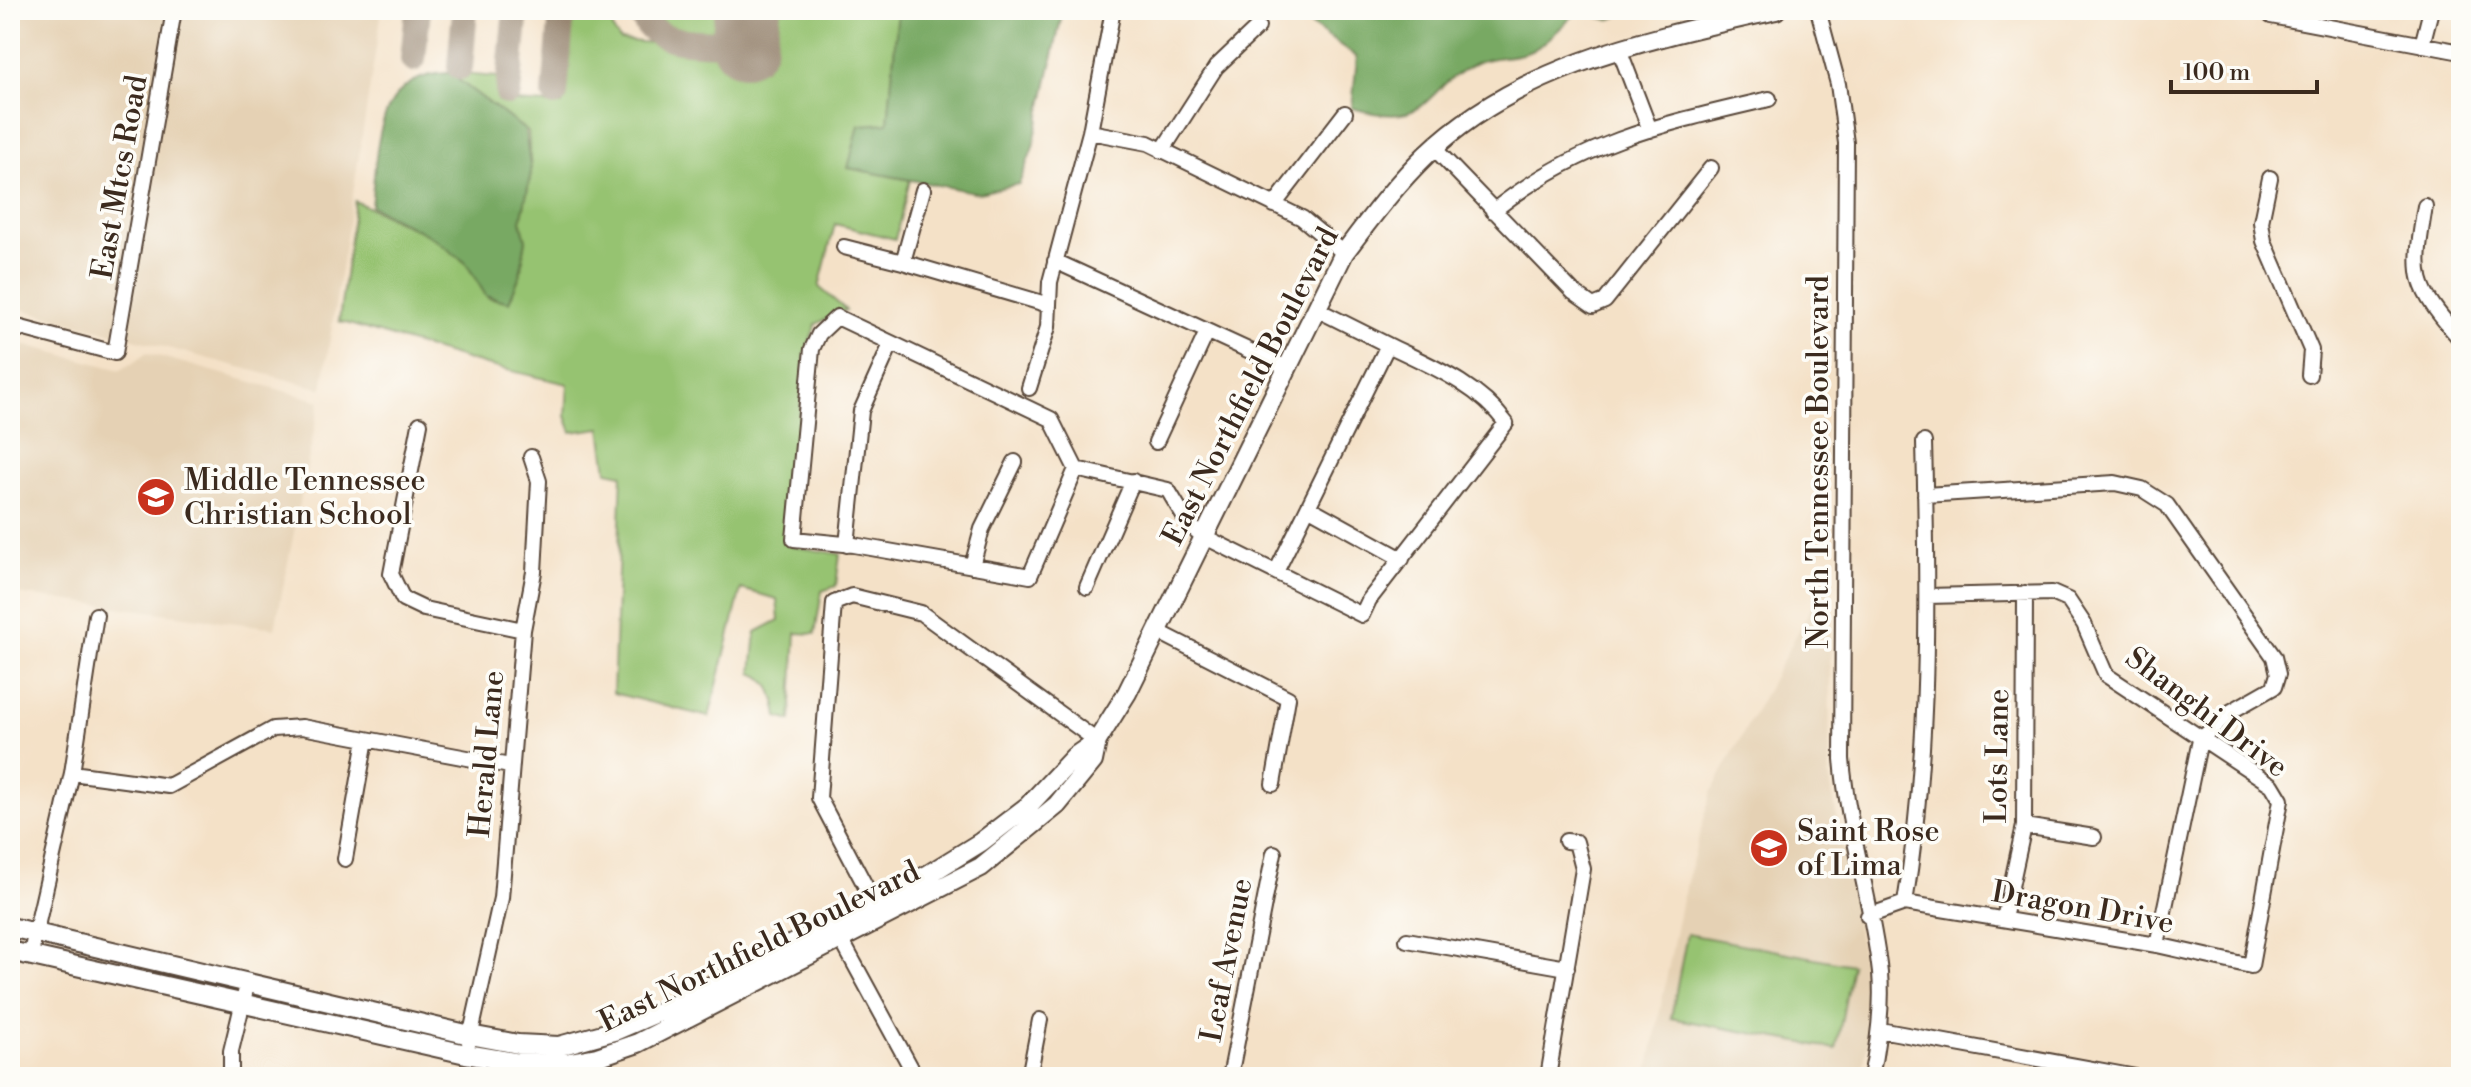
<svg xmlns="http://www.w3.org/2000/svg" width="2471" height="1087" viewBox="0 0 2471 1087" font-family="'Libre Bodoni',serif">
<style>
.built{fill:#e5d1b4}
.green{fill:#96c371;stroke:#687648;stroke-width:2}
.forest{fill:#78a963;stroke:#5a6a40;stroke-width:2}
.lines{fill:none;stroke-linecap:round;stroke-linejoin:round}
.taxiway{stroke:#988672;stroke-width:26}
.runway{stroke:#988672;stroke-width:66}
.minor-casing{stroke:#574537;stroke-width:18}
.major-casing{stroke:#574537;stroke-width:22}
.minor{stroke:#fff;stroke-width:14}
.major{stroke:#fff;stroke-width:18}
.labels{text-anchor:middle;stroke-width:7;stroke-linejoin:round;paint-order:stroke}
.street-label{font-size:30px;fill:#3b2a1e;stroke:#fdfcf7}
.poi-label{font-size:30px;fill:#3b2a1e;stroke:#fdfcf7;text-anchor:start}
</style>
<rect width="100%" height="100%" fill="#fdfcf7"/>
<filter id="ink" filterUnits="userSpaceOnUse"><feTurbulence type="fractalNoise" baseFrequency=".0125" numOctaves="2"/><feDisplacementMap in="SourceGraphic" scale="16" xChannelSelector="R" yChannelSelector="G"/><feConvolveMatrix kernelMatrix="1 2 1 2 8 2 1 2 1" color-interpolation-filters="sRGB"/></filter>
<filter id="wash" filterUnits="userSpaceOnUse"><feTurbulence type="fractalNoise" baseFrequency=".006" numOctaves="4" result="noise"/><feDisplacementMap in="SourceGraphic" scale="32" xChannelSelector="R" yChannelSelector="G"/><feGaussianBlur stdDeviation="1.8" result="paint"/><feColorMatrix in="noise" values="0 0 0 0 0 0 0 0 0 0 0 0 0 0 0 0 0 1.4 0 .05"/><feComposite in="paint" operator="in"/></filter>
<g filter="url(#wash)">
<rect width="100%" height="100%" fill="#f4e1c7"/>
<path class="built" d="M10,10H382L322,389L10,306Z
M10,341L121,370L147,353L320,401L275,628L11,593L10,596Z
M1831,571L1829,775L1861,948L1871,1024L1861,1077H1647L1681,904L1711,793Z"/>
<path class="green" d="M572,10H614L613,30L620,40L768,54L773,10H898L888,124L849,168L910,180L895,239L835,224L819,287L846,310L816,324L805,354L789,546L840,554L836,586L822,591L815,634L796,633L791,721L778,717C775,697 772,680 752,673L756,632L779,620L777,599L741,589L709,717L613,693L622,474L607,471L601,428L572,432L566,416L568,384L486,365L339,321L355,201L437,239L466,263L488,298L509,301L520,275L526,240L521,221L531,173L528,132L449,73L497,77L501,81L499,101L562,105Z
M651,10H727L726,20L711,32L671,30Z
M1687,934L1852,965L1836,1049L1671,1018Z"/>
<path class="forest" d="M898,10H1063L1033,147L1019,184L979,193L848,168L859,125L888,123Z
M1290,10H1631L1609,20L1579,11C1564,23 1548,43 1531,51C1514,59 1493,55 1476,63C1418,91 1434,131 1352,108L1357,57Z
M449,73L525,130L531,173L521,221L526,240L520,275L509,302L486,296L466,263L432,237L371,206C378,149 373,74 449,73Z"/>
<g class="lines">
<path class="taxiway" d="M641,10C647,50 714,41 744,43
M413,59L418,10
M460,67L465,10
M508,93L516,10
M555,94L562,10"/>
<path class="runway" d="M744,43L748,10"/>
</g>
</g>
<g filter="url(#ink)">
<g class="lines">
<g class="minor-casing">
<path id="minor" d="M1818,10L1838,84L1846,143L1842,759C1848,831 1872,901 1880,973C1883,1008 1878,1043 1871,1077
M2273,10L2271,16L2461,52
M2422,45L2431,10
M1619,49L1650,130
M1090,132L1148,143L1302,218L1344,253
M1434,148L1573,292L1593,306L1605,301L1711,168
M1162,151L1216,67L1258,27
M2270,178L2261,222L2264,241L2311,350L2309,375
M923,190L903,262L1049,305
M1274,205L1345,113
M2425,206C2413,278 2413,285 2461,340
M1493,211C1581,141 1662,124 1769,99
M844,247L903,262
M1055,261L1287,368
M10,325L115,353L174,10
M1029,388L1048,327L1050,282L1090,132L1113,10
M420,424L391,574L403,599L424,609L523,630
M1156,442L1207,332
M1076,469L1030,576L854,545L794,539L812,349L819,334L837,317L1051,419L1076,469L1168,490L1189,525L1203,536L1362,615L1369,600L1506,423C1477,384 1431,366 1388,345
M1925,495L2115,483L2142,489L2167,505L2274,657L2278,674L2274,687L2230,712L2200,740L2157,945
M1308,507L1402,559
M847,545L861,411L891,344
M972,566L982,529L1015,462
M1276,572L1388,345L1316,309
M1087,587L1133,481
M1157,631L1288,698L1273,784
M72,773L169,786L273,729L302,727L510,766
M2024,826L2094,837
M345,859L366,739
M1905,903L2157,945L2251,966L2281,800L2272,785L2106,675L2084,624L2068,600L2052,593L1927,596
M878,910L819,798L834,603L852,596L921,613L1097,741
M1868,916L1905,903C1930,751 1928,596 1924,442
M2004,919L2024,826L2025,593
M836,930L916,1077
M1407,940L1567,968
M30,957L72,773L96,615
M1880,1030L2136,1077
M469,1042L501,898L523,630L534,572L539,481L531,457
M231,1077V1051L247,985
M1029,1077L1040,1020
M1230,1077L1274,853
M1548,1077L1583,869L1576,842L1566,841"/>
</g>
<g class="major-casing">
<path id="major" d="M10,927L470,1035L518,1044L559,1046L617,1030L666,1009L929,874L981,842L1028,806L1074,757L1097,741
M10,951L466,1054L514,1062L559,1064L597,1057L638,1043L981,867L1057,805L1093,761L1097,741L1127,693L1344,253C1370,219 1395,185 1426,155C1520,64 1653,38 1776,10"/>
</g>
<use href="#minor" class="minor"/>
<use href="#major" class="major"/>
</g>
</g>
<defs>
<g id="school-disc" transform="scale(2)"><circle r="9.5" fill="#c8321e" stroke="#fdfcf7"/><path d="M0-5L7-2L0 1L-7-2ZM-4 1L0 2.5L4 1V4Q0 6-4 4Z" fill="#fff"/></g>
</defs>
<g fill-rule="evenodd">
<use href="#school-disc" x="156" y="497"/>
<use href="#school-disc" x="1769" y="848"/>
</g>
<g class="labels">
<g class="street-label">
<text transform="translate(119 177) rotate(-80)" y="10">East Mtcs Road</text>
<text transform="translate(1250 386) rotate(-63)" y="10">East Northfield Boulevard</text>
<text transform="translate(1818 462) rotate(-90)" y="10">North Tennessee Boulevard</text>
<text transform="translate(2207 712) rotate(37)" y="10">Shanghi Drive</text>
<text transform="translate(486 754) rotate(-85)" y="10">Herald Lane</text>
<text transform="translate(1997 756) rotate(-89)" y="10">Lots Lane</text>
<text transform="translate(2083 907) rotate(10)" y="10">Dragon Drive</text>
<text transform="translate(759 946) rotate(-26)" y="10">East Northfield Boulevard</text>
<text transform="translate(1226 960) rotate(-79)" y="10">Leaf Avenue</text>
</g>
<g class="poi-label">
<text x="184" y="490">Middle Tennessee<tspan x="184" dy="34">Christian School</tspan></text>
<text x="1797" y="841">Saint Rose<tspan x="1797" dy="34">of Lima</tspan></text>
</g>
</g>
<rect width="2471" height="1087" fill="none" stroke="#fdfcf7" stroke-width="40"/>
<path d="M2171 80v12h146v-12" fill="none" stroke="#3b2a1e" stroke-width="4"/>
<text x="2183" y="80" font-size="24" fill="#3b2a1e" stroke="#fdfcf7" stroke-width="6" paint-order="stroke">100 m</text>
</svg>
